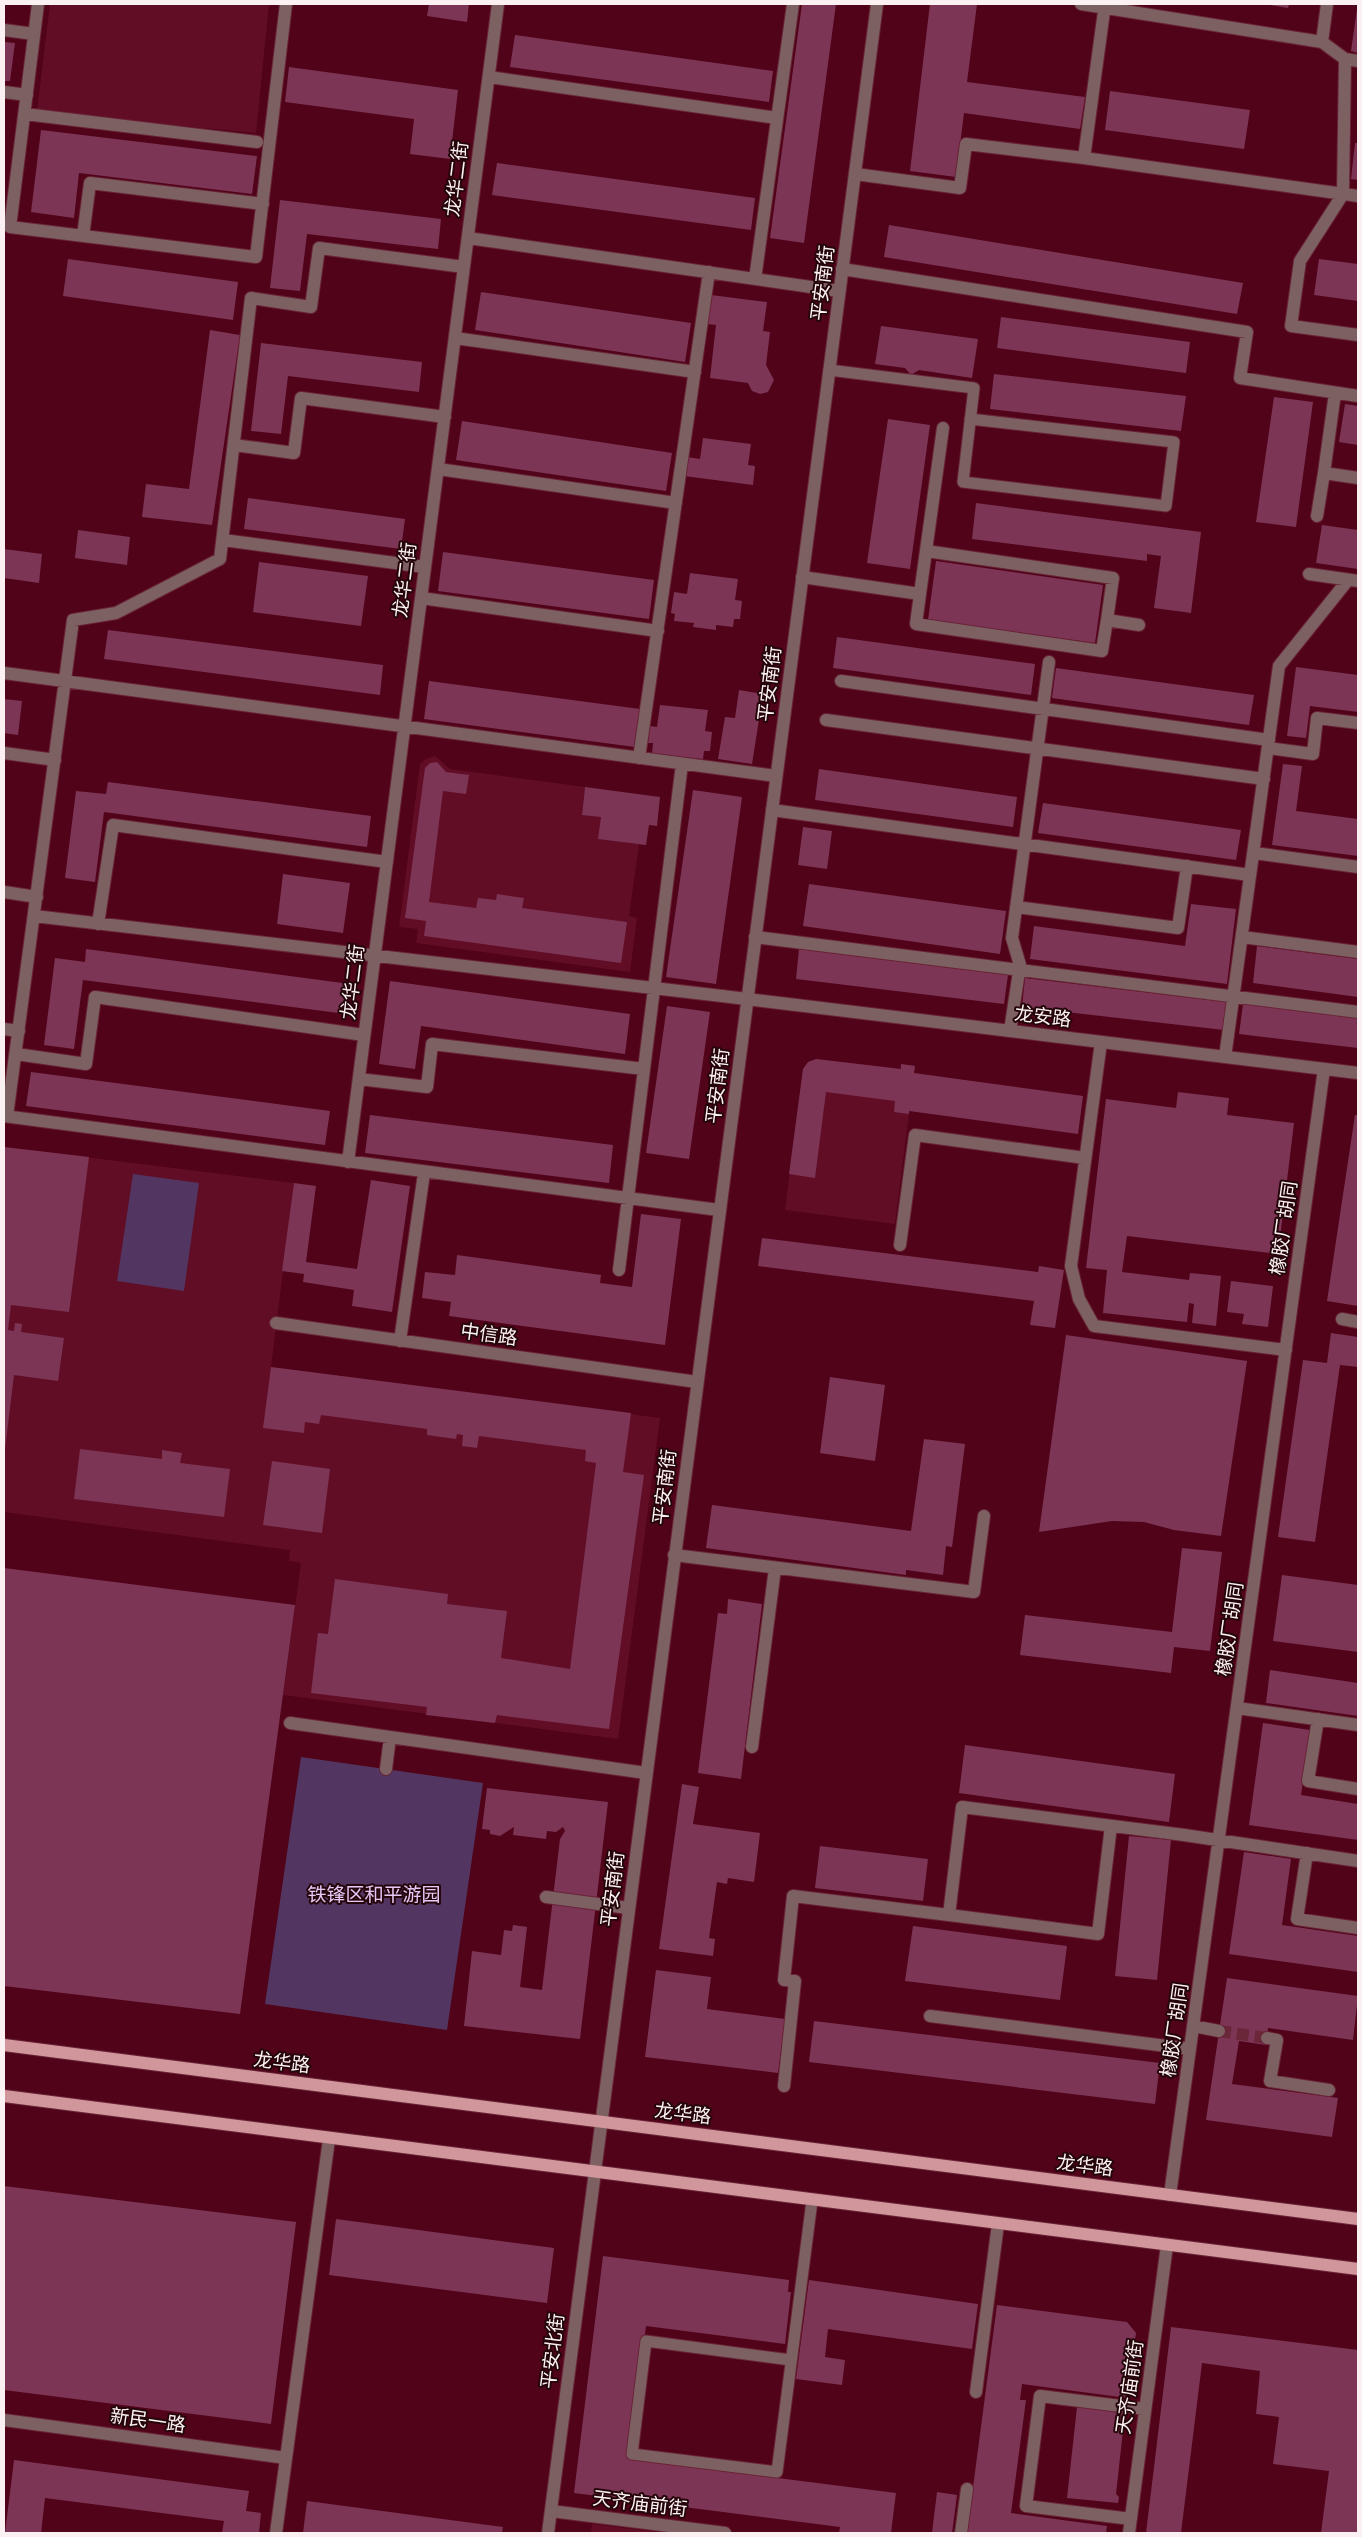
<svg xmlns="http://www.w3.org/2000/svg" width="1362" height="2537" viewBox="0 0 1362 2537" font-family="Commissioner,'Noto Sans SC',sans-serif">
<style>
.built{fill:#610d26}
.green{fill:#523561}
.building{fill:#7d3556}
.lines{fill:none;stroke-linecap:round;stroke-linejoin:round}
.minor-tunnel{stroke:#6a273a;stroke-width:12;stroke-dasharray:12 6;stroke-linecap:butt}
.service-casing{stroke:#692437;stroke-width:13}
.minor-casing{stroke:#692437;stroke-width:14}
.tertiary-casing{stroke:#692437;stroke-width:14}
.primary-casing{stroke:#692437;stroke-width:14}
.service{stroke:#7d6062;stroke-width:11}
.minor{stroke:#7d6062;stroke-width:12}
.tertiary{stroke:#7d6062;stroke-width:12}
.primary{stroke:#d1969b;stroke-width:12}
.labels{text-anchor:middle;stroke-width:4;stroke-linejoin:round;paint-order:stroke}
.street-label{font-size:19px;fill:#fbf1f2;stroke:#24050a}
.park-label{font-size:19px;fill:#e5c8f6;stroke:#24050a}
</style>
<rect width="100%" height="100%" fill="#510319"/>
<path class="built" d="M50,4H269L256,133L37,112Z
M435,756L450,769L585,787L582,814L601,817L599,839L639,844L629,916L637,918L630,972L416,943L418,929L399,927L420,764L426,759Z
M816,1059L900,1069L901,1064L915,1066L895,1224L785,1210L803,1069L808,1062Z
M4,1147L294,1183L271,1367L660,1418L618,1739L283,1695L301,1563L289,1561L290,1550L4,1512Z
M592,2524L665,2533H591Z"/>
<path class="green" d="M133,1174L199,1183L184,1291L117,1281Z
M301,1757L483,1783L447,2030L265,2004Z"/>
<path class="building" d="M429,4H469L467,22L427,16Z
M802,4H836L804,243L770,238Z
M930,4H977L967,82L1085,97L1080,129L964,113L956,177L910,171Z
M1264,4H1289L1288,8Z
M1357,9H1358V53L1351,51Z
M515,35L773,71L769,102L510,67Z
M4,42L15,43L10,81H4Z
M289,67L458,90L450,159L410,154L414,119L285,102Z
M1110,91L1250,110L1244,149L1105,130Z
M41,130L257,156L252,194L79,173L74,218L31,212Z
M1355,143H1358V180L1351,179Z
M497,163L755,198L751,230L492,195Z
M280,200L441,219L438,249L307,234L300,291L270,288Z
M889,225L1243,283L1237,314L884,257Z
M68,259L238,282L233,320L63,296Z
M1319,259L1358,264V301L1314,295Z
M481,292L691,323L685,362L475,330Z
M711,295L767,302L763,331L770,332L766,365L774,380L768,392L760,394L752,391L748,383L710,378L716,325L707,324Z
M1001,317L1190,342L1186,373L997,348Z
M881,326L978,339L972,378L919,370L911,375L905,368L875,364Z
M210,330L240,335L212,525L142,517L146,484L189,489Z
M261,343L422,362L419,392L288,376L281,434L251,431Z
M994,374L1186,396L1181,431L990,409Z
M1274,397L1313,402L1296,527L1256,522Z
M1345,404L1358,406V445L1339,442Z
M888,419L930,425L910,569L867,563Z
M462,421L672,453L666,491L456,460Z
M703,438L751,444L748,465L755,466L753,485L684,476L687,457L700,459Z
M248,498L405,519L401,549L244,529Z
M976,503L1201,532L1191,613L1154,608L1161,556L1147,554V561L972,539Z
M1322,525L1358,530V569L1316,563Z
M78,530L130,537L127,565L75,558Z
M4,549L42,554L39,583L4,578Z
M443,552L654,580L649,619L438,591Z
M936,561L1103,585L1095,643L928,620Z
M259,562L368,576L361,626L253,612Z
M690,573L738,579L735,600L742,601L740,619H734L733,627L716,625V630L693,627L694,623L674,621L675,614L671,613L674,592L687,594Z
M108,630L383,665L380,695L104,659Z
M837,637L1035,664L1031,695L833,668Z
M1296,667L1358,675V712L1310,706L1306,738L1287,736Z
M1056,668L1254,695L1249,725L1052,698Z
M429,681L640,709L635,747L424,719Z
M739,690L763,694L752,764L718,759L725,717L735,718Z
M4,699L22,701L18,735L4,733Z
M660,705L708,710L705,731L712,732L710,751H704L703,759L652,754L653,743H648L650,726L657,727Z
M437,762L446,772L469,775L466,794L443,791L429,902L476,908L478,898L496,900L497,894L524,898L522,908L627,922L621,963L424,936L426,921L405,918L425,768L430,763Z
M1283,764L1302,766L1296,811L1358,819V856L1272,845Z
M819,769L1017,797L1013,827L815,800Z
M108,782L371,816L367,847L104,812L95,882L65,878L76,791L106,794Z
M585,787L660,797L657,826L649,825L646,845L598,839L601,817L582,815Z
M693,790L742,797L716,984L666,977Z
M1043,803L1241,830L1236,860L1038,833Z
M803,827L832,831L827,869L798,865Z
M283,874L350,883L343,933L277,924Z
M809,884L1006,911L1000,954L803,926Z
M1191,904L1236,909L1227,984L1030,959L1034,926L1185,946Z
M1257,946L1358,959V997L1253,983Z
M86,949L350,984L346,1014L83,980L74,1049L44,1045L55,958L85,962Z
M799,949L1008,975L1004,1004L796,979Z
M1025,978L1227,1002L1224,1030L1022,1007Z
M390,981L630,1014L625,1054L421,1026L415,1069L379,1064Z
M1243,1004L1358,1018V1048L1239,1034Z
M667,1006L710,1012L689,1159L646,1153Z
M816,1059L901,1069V1064L915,1066L914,1073L1083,1096L1078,1134L909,1111V1114L894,1112L895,1101L826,1092L815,1178L789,1174L803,1069L808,1062Z
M31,1072L330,1111L325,1145L26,1106Z
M1178,1092L1229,1098L1227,1115L1294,1123L1278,1254L1127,1236L1122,1272L1189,1280L1190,1273L1221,1276L1216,1326L1192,1323L1194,1304L1189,1303L1187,1322L1103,1313L1107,1270L1086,1268L1106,1099L1176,1108Z
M370,1115L613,1145L609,1183L365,1153Z
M1355,1115H1358V1306L1327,1301Z
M4,1147L89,1157L69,1312L11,1305L8,1330L14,1331L15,1323L22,1324L21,1332L64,1338L58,1381L14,1375L5,1449Z
M371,1180L410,1186L392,1312L352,1306L354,1290L303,1282L304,1274L282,1271L294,1183L316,1186L306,1262L357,1269Z
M641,1214L681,1219L665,1345L449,1316L451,1302L422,1298L425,1272L455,1275L457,1255L601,1275L600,1283L632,1287Z
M762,1238L1038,1272L1039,1266L1064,1270L1055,1328L1030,1325L1034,1301L758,1266Z
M1231,1281L1273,1286L1268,1327L1242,1324L1244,1314L1227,1312Z
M1331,1333L1358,1337V1367L1340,1365L1315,1542L1278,1537L1303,1360L1327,1363Z
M1066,1335L1247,1361L1221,1536L1174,1530L1144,1522L1112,1521L1039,1532Z
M271,1367L631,1413L623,1472L644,1475L609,1729L497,1715L495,1723L426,1715L427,1707L311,1693L318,1633L328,1634L335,1579L448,1594L447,1604L507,1611L501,1658L570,1669L596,1463L585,1461L586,1450L479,1436L477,1448L462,1446L463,1435L457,1434L456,1439L427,1435V1429L321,1415L319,1424L305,1422L304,1433L263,1428Z
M830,1377L885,1385L875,1461L820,1453Z
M924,1439L965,1444L952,1547L946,1546L943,1575L906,1570V1575L706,1548L712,1505L911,1531Z
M80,1449L162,1459V1450L182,1453L180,1463L230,1469L224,1517L74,1499Z
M272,1461L330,1469L322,1533L263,1525Z
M1182,1548L1222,1552L1210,1651L1174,1647L1171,1673L1020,1655L1025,1615L1172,1632Z
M4,1568L295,1605L240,2014L4,1986Z
M1282,1575L1358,1585V1652L1273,1641Z
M728,1599L762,1604L741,1779L698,1773L718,1613L727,1614Z
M1270,1670L1358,1683V1716L1266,1703Z
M1263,1723L1310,1730L1301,1795L1358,1804V1840L1249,1825Z
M965,1745L1175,1774L1169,1822L959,1793Z
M682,1784L699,1787L693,1824L760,1833L754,1882L728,1878L727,1884L717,1882L709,1938L715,1939L713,1956L659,1949Z
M487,1788L608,1802L580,2039L464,2026L472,1951L501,1955L504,1930L512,1931L513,1925L527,1927L520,1987L542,1990L560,1839L565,1831L563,1827L556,1832L547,1831L546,1839L513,1835L514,1827L500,1836L490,1834V1830L482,1829Z
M1129,1836L1171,1840L1157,1980L1115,1976Z
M820,1846L928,1859L923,1901L815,1888Z
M1244,1852L1291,1859L1282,1925L1358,1936V1972L1229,1954Z
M913,1926L1067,1946L1060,2000L905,1981Z
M656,1970L711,1977L707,2009L785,2019L778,2073L645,2057Z
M1227,1978L1358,1996L1353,2040L1268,2028L1266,2045L1239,2041L1232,2084L1338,2098L1332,2137L1206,2120Z
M814,2021L1160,2063L1155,2104L809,2062Z
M4,2186L296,2222L271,2424L4,2390Z
M336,2219L554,2248L547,2303L329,2275Z
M603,2256L789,2280L788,2292H791L785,2344L646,2326L629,2459L896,2493L891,2533H839L840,2527L574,2493Z
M809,2280L978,2304L972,2349L828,2329L825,2357L845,2360L842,2385L796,2379Z
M997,2305L1127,2322L1136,2333L1127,2398L1022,2384L1020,2400H1026L1011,2513L1107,2526L1106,2533H967Z
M1171,2327L1358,2350V2533H1321L1329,2471L1273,2464L1279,2417L1256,2414L1260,2371L1202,2363L1181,2533H1146Z
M1077,2407L1125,2412L1116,2494L1119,2497L1118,2503L1067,2498Z
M14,2460L249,2491L246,2511L261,2513L259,2533H222L224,2521L45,2498L41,2533H5Z
M937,2492L957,2495L952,2533H932Z
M307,2501L503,2527L502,2533H303Z"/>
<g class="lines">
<path class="minor-tunnel" d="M1219,2031L1267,2038"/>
<g class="service-casing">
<path id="service" d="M829,370L974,388L963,482L1166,506L1174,442L970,419
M791,2360L646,2341L632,2454L777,2472L812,2201"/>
</g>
<g class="minor-casing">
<path id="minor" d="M38,4L10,227L256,257L286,4
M1081,4L1322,42L1327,4
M1105,4L1084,158L1358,196
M4,30L34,34
M1322,42L1345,59L1343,194L1300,261L1291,326L1358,335
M1345,59L1358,61
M489,77L777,118
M4,92L27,95
M25,114L257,142
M855,174L960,188L966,144L1084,158
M83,236L90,183L263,204
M468,238L839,291
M842,269L1247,332L1240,378L1358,396
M755,279L793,4
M455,338L695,372
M1335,393L1324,473L1358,478
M234,445L294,453L301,398L445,417
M438,469L676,503
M1317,516L1324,473
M223,540L425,567
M926,551L1113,578L1107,620
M1309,574L1358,581
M802,577L920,594L943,428
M920,594L916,624L1102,651L1107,620L1139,625
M421,598L658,631
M4,673L776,776
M841,681L1269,740
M826,720L1264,779
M1268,748L1313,754L1317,718L1358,723
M4,753L55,760
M639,758L709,272
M772,810L1250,875
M1254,853L1358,867
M4,892L37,897
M1016,907L1178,928L1187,866
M34,916L722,996
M98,924L113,825L387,862
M755,937L1358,1012
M1242,937L1358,952
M4,1029L19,1031
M1010,1031L1020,965L1012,938L1049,662
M1101,1042L1071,1266L1079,1299L1094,1326L1286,1350
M16,1054L86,1064L95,997L364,1035
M1225,1057L1279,666L1348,580
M359,1079L427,1087L432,1044L644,1069
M4,1116L719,1210
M7,1116L73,620L116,613L220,559L251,298L311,307L319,248L464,267
M348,1162L498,4
M900,1245L915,1135L1085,1158
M619,1270L682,764
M1342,1319L1358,1322
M276,1323L697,1382
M400,1341L424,1173
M674,1555L974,1592L984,1516
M1237,1708L1358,1725
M1318,1719L1308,1781L1358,1789
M290,1723L646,1773
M752,1747L775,1568
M386,1769L390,1737
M1307,1853L1297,1919L1358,1928
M546,1897L628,1908
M949,1915L1098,1934L1111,1826
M930,2016L1190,2049
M1193,2026L1219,2031
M1267,2038L1277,2040L1270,2081L1329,2090
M784,2086L795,1981L784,1980L793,1896L949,1915L962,1807L1184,1835L1358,1861
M1170,2195L1324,1069
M976,2392L998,2224
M4,2420L286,2458
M551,2511L725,2533
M1131,2519L1026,2506L1040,2396L1145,2409
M276,2533L329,2139
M961,2533L967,2489
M1129,2533L1167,2245"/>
</g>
<g class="tertiary-casing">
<path id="tertiary" d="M722,996L1358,1073
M548,2533L877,4"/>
</g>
<g class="primary-casing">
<path id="primary" d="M4,2045L1358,2219
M4,2096L1358,2269"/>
</g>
<use href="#service" class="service"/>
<use href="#minor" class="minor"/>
<use href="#tertiary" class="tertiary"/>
<use href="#primary" class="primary"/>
</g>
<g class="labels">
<g class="street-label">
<text transform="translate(456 179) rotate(-83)" y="7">龙华二街</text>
<text transform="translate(822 283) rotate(-83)" y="7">平安南街</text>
<text transform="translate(404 580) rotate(-83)" y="7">龙华二街</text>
<text transform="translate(769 684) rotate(-83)" y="7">平安南街</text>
<text transform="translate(352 982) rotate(-83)" y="7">龙华二街</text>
<text transform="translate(1043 1016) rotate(7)" y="7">龙安路</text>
<text transform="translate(717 1086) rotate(-83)" y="7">平安南街</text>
<text transform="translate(1283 1228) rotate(-82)" y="7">橡胶厂胡同</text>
<text transform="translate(489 1334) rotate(8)" y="7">中信路</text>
<text transform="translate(664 1487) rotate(-83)" y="7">平安南街</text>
<text transform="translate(1229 1629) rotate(-82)" y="7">橡胶厂胡同</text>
<text transform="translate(612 1889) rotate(-83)" y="7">平安南街</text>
<text transform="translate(1174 2030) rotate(-82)" y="7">橡胶厂胡同</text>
<text transform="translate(282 2062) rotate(7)" y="7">龙华路</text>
<text transform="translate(683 2113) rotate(7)" y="7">龙华路</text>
<text transform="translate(1085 2165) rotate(7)" y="7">龙华路</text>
<text transform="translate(552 2351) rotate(-83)" y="7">平安北街</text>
<text transform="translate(1129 2387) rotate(-82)" y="7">天齐庙前街</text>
<text transform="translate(148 2420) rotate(8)" y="7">新民一路</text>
<text transform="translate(640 2503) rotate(7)" y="7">天齐庙前街</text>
</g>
<g class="park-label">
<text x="374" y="1901">铁锋区和平游园</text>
</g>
</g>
<rect width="1362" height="2537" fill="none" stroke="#fbf1f2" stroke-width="10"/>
</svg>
